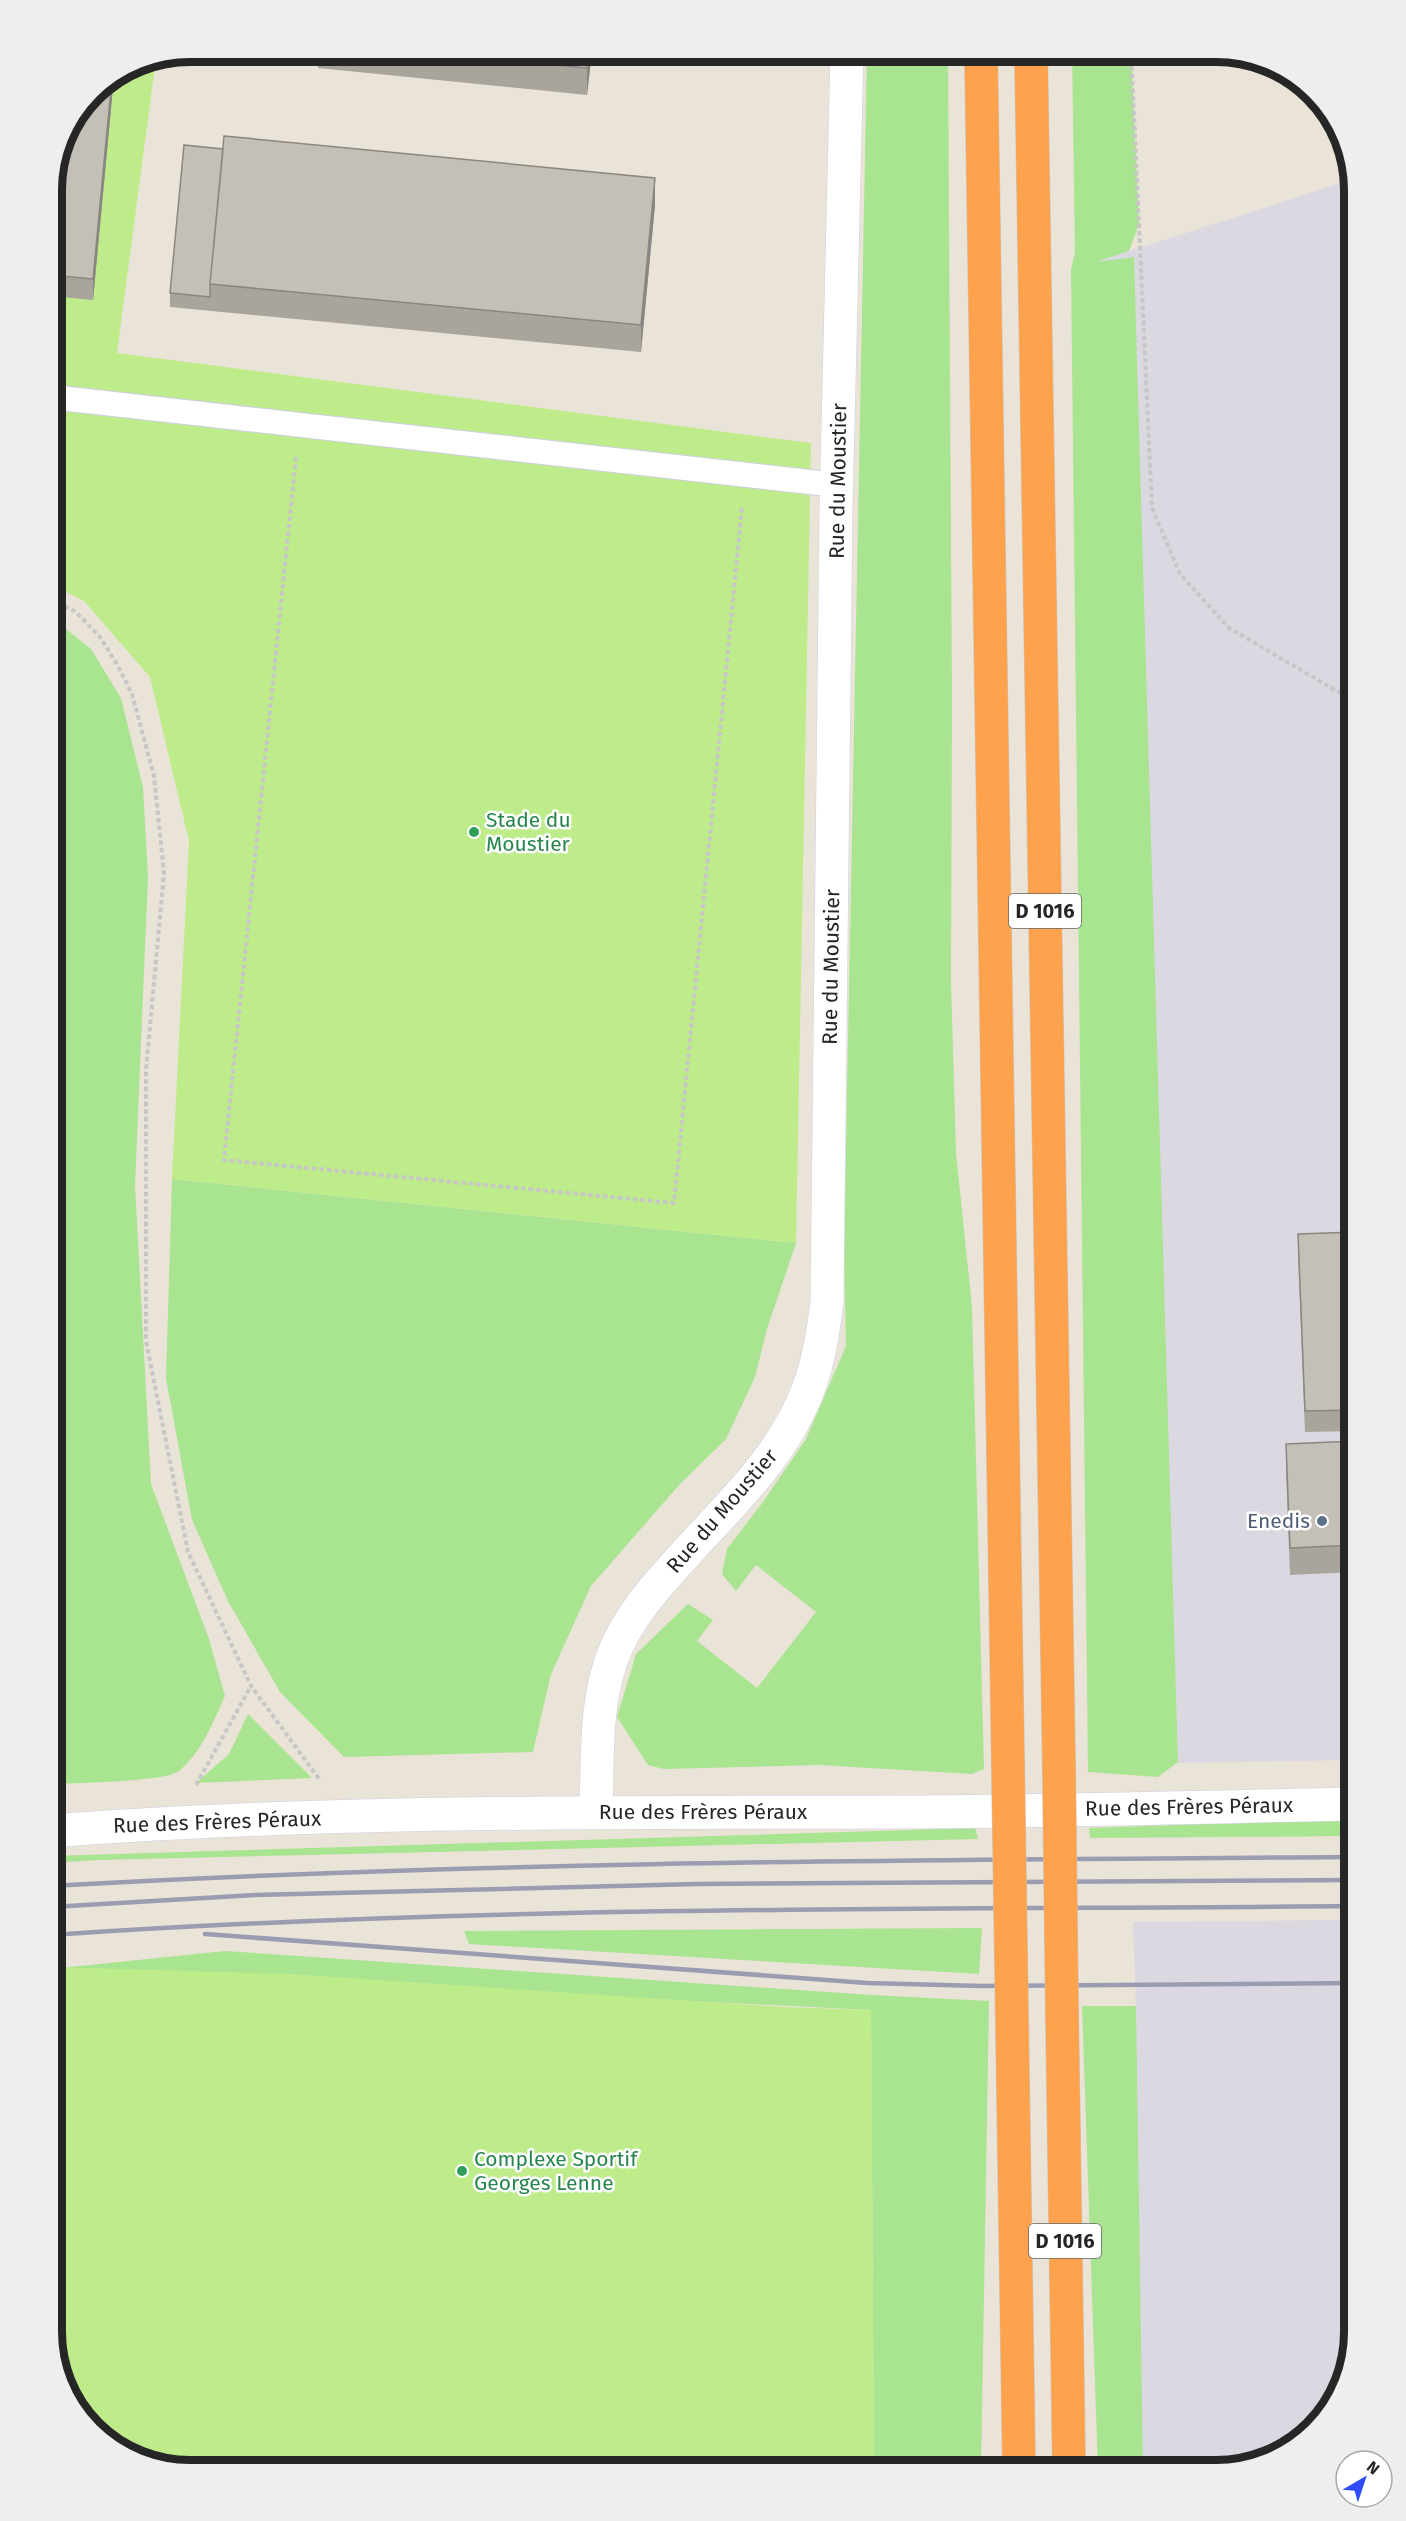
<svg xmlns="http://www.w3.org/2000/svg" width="1406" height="2521" viewBox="0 0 1406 2521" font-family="'Fira Sans',sans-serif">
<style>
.industrial{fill:#dbd8e2}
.green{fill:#a9e490}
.pitch{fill:#bfec8b}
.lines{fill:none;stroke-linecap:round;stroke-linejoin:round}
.lane-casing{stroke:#cccfe1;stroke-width:26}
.street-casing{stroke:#cccfe1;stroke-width:34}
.secondary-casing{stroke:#cccfe1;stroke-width:34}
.highway-casing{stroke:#c7c7c7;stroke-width:34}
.path{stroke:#c7c7c7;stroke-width:4;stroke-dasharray:4.5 3;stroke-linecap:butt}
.lane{stroke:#fff;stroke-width:24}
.street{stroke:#fff;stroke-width:33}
.secondary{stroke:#fff;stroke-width:33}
.highway{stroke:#ffa24d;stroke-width:33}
.rail{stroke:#9a9cb2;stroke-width:4.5}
.highway-bridge-casing{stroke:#c7c7c7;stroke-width:34;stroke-linecap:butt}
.highway-bridge{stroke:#ffa24d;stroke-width:33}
.wall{fill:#a9a59d}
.shaded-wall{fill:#8a8680}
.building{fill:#c5c0b7;stroke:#8a8680;stroke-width:1.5}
.leisure-dot{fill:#2e9e5b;stroke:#fff;stroke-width:2}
.service-dot{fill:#5c6f8a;stroke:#fff;stroke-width:2}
.labels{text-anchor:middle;stroke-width:5;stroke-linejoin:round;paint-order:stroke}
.shield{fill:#fff;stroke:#676767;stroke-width:1.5}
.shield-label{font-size:20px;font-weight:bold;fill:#262626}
.street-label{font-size:21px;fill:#262626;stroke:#fff}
.leisure-label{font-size:21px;fill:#27864d;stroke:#fff;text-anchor:start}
.service-label{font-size:21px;fill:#4e5e75;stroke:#fff;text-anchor:end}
.rim{fill:none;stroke:#262626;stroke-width:8}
</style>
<rect width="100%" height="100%" fill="#eae3d7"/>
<path class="industrial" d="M1353,179L1355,190V1760L1178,1763L1160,1214L1071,270Z
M1355,1920V2332L1331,2409L1270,2459L1216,2470H1127L1136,2006L1133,1922Z"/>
<path class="green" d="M867,51H948L952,701L951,982L956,1153L972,1307L984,1769L972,1774L819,1765L664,1769L648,1765L617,1717L636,1654L688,1604L713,1620L697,1641L757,1688L816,1612L756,1565L736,1591L722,1574L727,1549L763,1502L806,1439L846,1346L844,1252Z
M1072,51H1131L1139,224L1129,251L1096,262L1134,257L1178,1762L1158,1777L1088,1772L1071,270L1075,252Z
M51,617L91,649L121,698L143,787L148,877L135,1185L151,1484L209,1639L225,1696C213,1722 202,1752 179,1771C165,1782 74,1783 51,1784Z
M172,1179L796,1243L767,1329L755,1377L726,1439L679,1485L591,1586L551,1674L533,1752L344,1757L280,1692L228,1601L192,1520L166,1378Z
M248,1714L312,1778L196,1783L229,1754Z
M1355,1819V1836L1090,1838L1089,1828Z
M975,1828L978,1839L98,1860L51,1863V1856Z
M982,1928L979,1974L469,1944L464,1931Z
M225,1951L872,1995L989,2001L981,2470H874L871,2010L51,1969Z
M1082,2006H1136L1143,2470H1098Z"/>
<path class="pitch" d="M156,58L117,353L811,443L796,1243L172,1179L189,841L150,677L84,601L51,584V181L92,91L137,61Z
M51,1967L289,1974L783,2007L871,2010L874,2470H181L112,2446L62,2385L51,2331Z"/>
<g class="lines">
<g class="lane-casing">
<path id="lane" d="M51,397L837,485"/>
</g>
<g class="street-casing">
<path id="street" d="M596,1811C598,1756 594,1697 617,1646C634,1609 661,1581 688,1551C734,1501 785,1453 809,1387C819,1360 823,1332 827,1303L836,509L847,51"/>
</g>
<g class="secondary-casing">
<path id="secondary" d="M51,1831C337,1809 623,1813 909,1812C1058,1811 1206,1807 1355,1804"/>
</g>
<g class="highway-casing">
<path id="highway" d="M981,51L1008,1765
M1031,51L1059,1770
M1062,2013L1069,2470
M1012,2021L1019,2470"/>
</g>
<path class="path" d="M1131,51L1152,508L1180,574L1229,628L1342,694L1355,716
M296,457L224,1160L674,1203L742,507
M51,600L75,611L100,637L118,666L132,694L154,776L164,873L146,1070V1341L188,1552L251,1686L320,1780
M196,1785L251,1686"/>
<use href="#lane" class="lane"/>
<use href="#street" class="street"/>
<use href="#secondary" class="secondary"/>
<use href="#highway" class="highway"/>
<path class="rail" d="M51,1886C485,1861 920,1860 1355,1857
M51,1907L255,1895L697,1884L1355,1880
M205,1934L867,1983L982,1986L1355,1983
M51,1935C485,1905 920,1910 1355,1906"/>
<g class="highway-bridge-casing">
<path id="highway-bridge" d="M1008,1765L1012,2021
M1059,1770L1062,2013"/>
</g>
<use href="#highway-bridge" class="highway-bridge"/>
</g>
<path class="wall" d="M318,51H592L587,95L318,68Z
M114,77L93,300L51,296V181L92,91Z
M184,145L655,205L641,352L170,307V293Z
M1355,895V925L1351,919V898Z
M1355,1232V1431L1305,1432L1298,1255V1234Z
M1355,1441V1572L1290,1575L1286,1471V1444Z"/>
<path class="shaded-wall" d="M589,51H592L587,95V68Z
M114,77L93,300V279L112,78Z
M655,178V205L641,352V325Z"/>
<path class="building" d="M356,51H427L426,58Z
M427,51H589L587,68L426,52Z
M112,78L93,279L51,275V181L65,129L92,91Z
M224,136L655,178L641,325L210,284Z
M184,145L223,149L210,284V297L170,293Z
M1355,895V904L1351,898Z
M1355,1232V1410L1305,1411L1298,1234Z
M1355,1441V1545L1290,1548L1286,1444Z"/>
<g class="leisure-dot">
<circle cx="474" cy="832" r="6"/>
<circle cx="462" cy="2171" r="6"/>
</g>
<circle class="service-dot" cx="1322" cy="1521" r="6"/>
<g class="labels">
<g class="shield">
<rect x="1009" y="894" width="72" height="34" rx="4.5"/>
<rect x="1029" y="2224" width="72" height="34" rx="4.5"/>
</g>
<g class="shield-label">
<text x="1045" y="918">D 1016</text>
<text x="1065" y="2248">D 1016</text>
</g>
<g class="street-label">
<text transform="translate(838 481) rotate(-89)" y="7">Rue du Moustier</text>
<text transform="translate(831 967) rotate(-89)" y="7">Rue du Moustier</text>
<text transform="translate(722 1511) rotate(-49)" y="7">Rue du Moustier</text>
<text transform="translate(1189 1807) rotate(-1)" y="7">Rue des Frères Péraux</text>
<text x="703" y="1819">Rue des Frères Péraux</text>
<text transform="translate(217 1822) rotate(-2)" y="7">Rue des Frères Péraux</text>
</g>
<g class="leisure-label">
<text x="486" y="827">Stade du<tspan x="486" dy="24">Moustier</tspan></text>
<text x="474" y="2166">Complexe Sportif<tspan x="474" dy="24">Georges Lenne</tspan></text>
</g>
<g class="service-label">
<text x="1310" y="1528">Enedis</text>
</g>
</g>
<path d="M0 0H1406V2521H0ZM190 62H1216A128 128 0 0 1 1344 190V2332A128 128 0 0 1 1216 2460H190A128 128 0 0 1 62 2332V190A128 128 0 0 1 190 62Z" fill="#eee" fill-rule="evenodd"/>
<path class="rim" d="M190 62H1216A128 128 0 0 1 1344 190V2332A128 128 0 0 1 1216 2460H190A128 128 0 0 1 62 2332V190A128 128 0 0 1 190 62Z"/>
<g transform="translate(1364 2479) rotate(39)"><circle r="28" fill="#ffffff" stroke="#a8a8a8" stroke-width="1.5"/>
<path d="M0-4.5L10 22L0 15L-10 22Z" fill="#2f4dff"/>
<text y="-9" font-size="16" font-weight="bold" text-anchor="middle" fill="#262626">N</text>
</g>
</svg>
